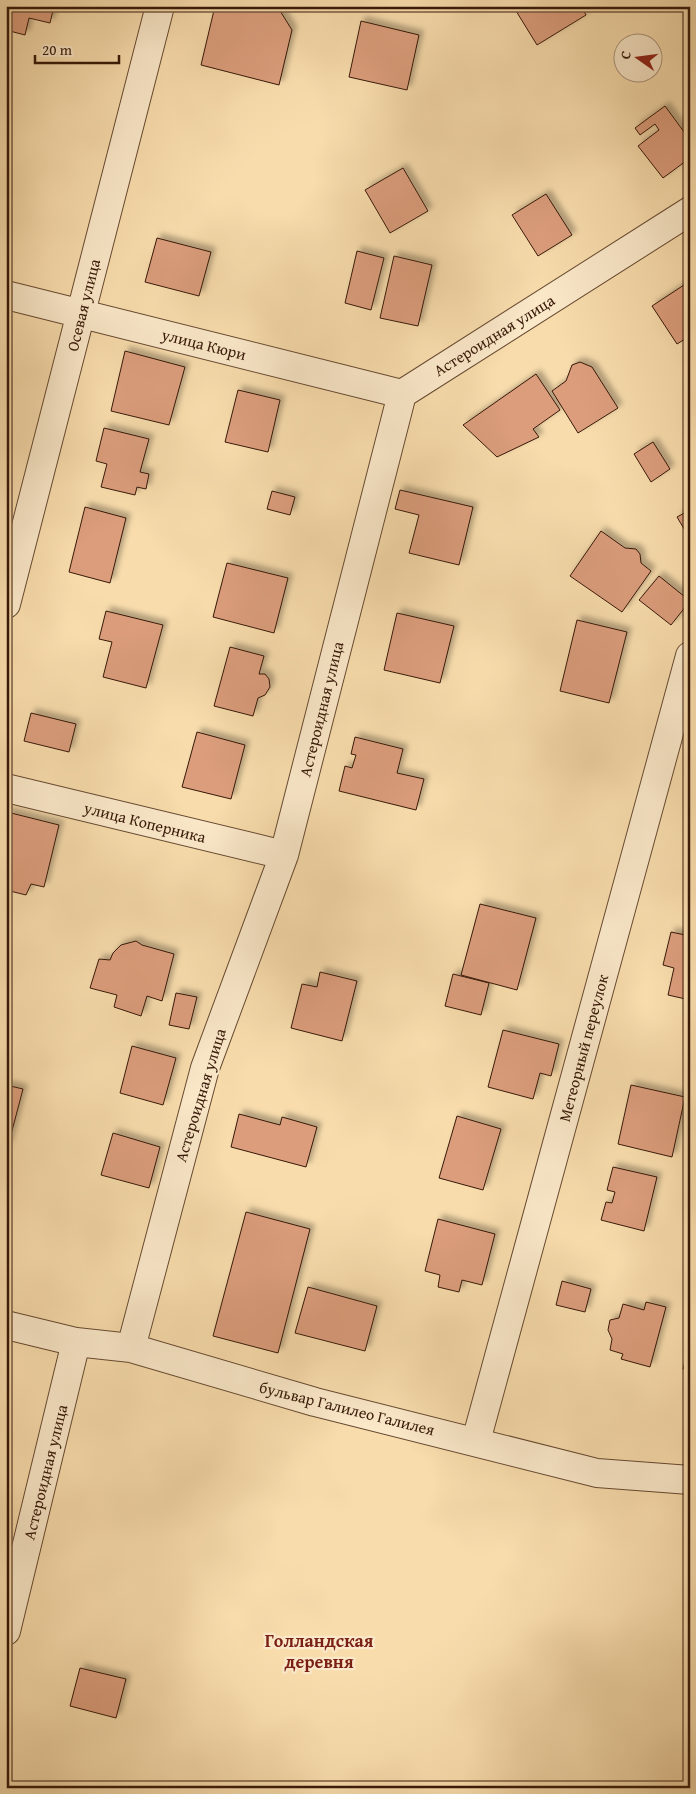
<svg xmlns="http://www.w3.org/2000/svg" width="696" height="1794" viewBox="0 0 696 1794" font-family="'Gentium Book Plus',serif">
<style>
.building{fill:#db9d7b;stroke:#371908;filter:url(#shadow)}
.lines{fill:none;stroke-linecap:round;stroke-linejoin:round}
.minor-casing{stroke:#674a31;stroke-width:30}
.minor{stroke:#fae8c9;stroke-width:28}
.labels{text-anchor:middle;stroke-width:4.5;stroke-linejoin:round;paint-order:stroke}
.street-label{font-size:16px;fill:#371908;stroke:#fae8c9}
.neighbourhood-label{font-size:18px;font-weight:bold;fill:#7a1f14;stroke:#fae8c9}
</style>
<defs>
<filter id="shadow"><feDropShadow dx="4.5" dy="-4.5" stdDeviation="2.5" flood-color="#0004"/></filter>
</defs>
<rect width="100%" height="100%" fill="#f8dcac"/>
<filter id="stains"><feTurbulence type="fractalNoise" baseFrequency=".004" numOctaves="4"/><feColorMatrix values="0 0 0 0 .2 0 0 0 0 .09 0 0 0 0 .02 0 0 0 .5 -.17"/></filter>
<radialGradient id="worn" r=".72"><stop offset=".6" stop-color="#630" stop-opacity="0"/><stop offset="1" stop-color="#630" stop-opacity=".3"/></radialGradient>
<path class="building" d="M6,6H54L50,23L29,18L25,35L6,30Z
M215,6H277L292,30L279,85L201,65Z
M513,6H581L586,15L537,45Z
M361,21L419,35L407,90L349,77Z
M665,106L690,140V158L663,178L638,146L659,130L655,124L640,135L635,128Z
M403,168L428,211L390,233L365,190Z
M546,194L572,235L538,256L512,215Z
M157,238L211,252L199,296L145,282Z
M357,251L384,258L371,310L345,303Z
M394,256L432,265L418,326L380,318Z
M690,281V336L677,344L652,306Z
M125,351L185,367L169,425L111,411Z
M580,362L592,367L618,408L578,433L552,391L566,381L572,365Z
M536,374L560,410L533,429L539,437L497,457L463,425Z
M238,390L280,400L268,452L225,442Z
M104,428L149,439L140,472L149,474L146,489L137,487L135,495L101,487L107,464L96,461Z
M653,442L670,469L651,482L634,454Z
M400,490L473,507L459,565L409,553L419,515L395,509Z
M272,491L295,497L290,515L267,509Z
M85,507L126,518L110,583L69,572Z
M690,510V539L677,517Z
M601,531L625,548L636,549L640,554L641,563L651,571L622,612L570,576Z
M227,563L288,578L274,633L213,617Z
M659,576L690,601L671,625L639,600Z
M106,611L163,625L146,688L103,677L112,642L99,639Z
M397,613L454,626L440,683L384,670Z
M577,620L627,632L609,703L560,691Z
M230,647L264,656L259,674H265L269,679L270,687L265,695L258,698L253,716L214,706Z
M31,713L76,724L69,752L24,741Z
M197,732L245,745L231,799L182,787Z
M355,737L403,749L397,773L424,779L416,810L339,791L345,766L352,768L356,755L351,754Z
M7,812L59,825L44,887L31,884L26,895L6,890Z
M480,904L536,918L517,990L461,975Z
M671,932L690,936V1000L668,995L674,968L663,965Z
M136,941L142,945L174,954L162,1001L147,996L141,1016L114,1007L117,995L90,988L99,959L110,960L113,953L121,945Z
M320,972L357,981L342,1041L291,1028L302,984L317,987Z
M453,974L489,983L481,1015L445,1006Z
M176,993L197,997L189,1029L169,1025Z
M503,1030L559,1044L551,1076L540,1073L533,1099L488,1087Z
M132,1046L176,1058L163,1105L120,1093Z
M6,1085L23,1089L8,1146H6Z
M631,1085L685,1097L672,1157L618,1144Z
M239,1114L280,1125L282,1117L317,1127L306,1167L231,1147Z
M457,1116L501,1129L483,1190L439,1178Z
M113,1133L160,1147L149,1188L101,1175Z
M613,1167L657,1177L644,1231L601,1220L606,1202L612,1203L615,1192L607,1190Z
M246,1212L310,1229L278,1353L213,1336Z
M438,1219L495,1234L482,1285L462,1280L459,1292L438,1287L440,1275L425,1271Z
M562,1281L591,1289L585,1312L556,1305Z
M308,1287L377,1306L365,1351L295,1333Z
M646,1302L666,1307L650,1367L621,1359L623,1354L610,1350L612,1339L608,1330L610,1320L619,1318L623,1304L644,1310Z
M690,1339V1371L683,1369Z
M80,1668L126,1679L116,1718L70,1706Z"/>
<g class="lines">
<g class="minor-casing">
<path id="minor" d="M6,295L402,394
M6,604L160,6
M6,788L284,855
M6,1325L76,1342L131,1348L315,1402L597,1473L690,1480
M131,1348L205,1068L284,855L402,394L690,211
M476,1441L690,656
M6,1631L76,1342"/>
</g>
<use href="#minor" class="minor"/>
</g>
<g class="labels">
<g class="street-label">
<text transform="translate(83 305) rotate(-76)" y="6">Осевая улица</text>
<text transform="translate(494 335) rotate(-32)" y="6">Астероидная улица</text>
<text transform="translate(204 344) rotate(14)" y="6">улица Кюри</text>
<text transform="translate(321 709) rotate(-76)" y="6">Астероидная улица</text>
<text transform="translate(145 822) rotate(14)" y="6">улица Коперника</text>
<text transform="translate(583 1048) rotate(-75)" y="6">Метеорный переулок</text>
<text transform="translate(200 1095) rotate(-73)" y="6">Астероидная улица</text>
<text transform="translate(347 1408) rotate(14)" y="6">бульвар Галилео Галилея</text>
<text transform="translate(45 1472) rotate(-76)" y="6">Астероидная улица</text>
</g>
<g class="neighbourhood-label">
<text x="319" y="1647">Голландская<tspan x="319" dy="21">деревня</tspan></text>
</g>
</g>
<rect width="696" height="1794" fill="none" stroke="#f8dcac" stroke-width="25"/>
<rect x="8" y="8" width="681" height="1779" fill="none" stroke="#371908" stroke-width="2.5"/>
<rect x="12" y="12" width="671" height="1769" fill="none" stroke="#371908"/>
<g transform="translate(638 58) rotate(284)"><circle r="24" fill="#fae8c9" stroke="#ac957c"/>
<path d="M0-4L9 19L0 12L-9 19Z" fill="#8f2418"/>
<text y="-8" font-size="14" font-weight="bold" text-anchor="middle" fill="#371908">С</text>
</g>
<path d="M35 55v8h84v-8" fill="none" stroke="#371908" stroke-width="2.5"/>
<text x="42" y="55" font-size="15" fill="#371908" stroke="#fae8c9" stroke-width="4" paint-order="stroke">20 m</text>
<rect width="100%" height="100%" filter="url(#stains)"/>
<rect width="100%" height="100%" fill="url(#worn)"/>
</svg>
